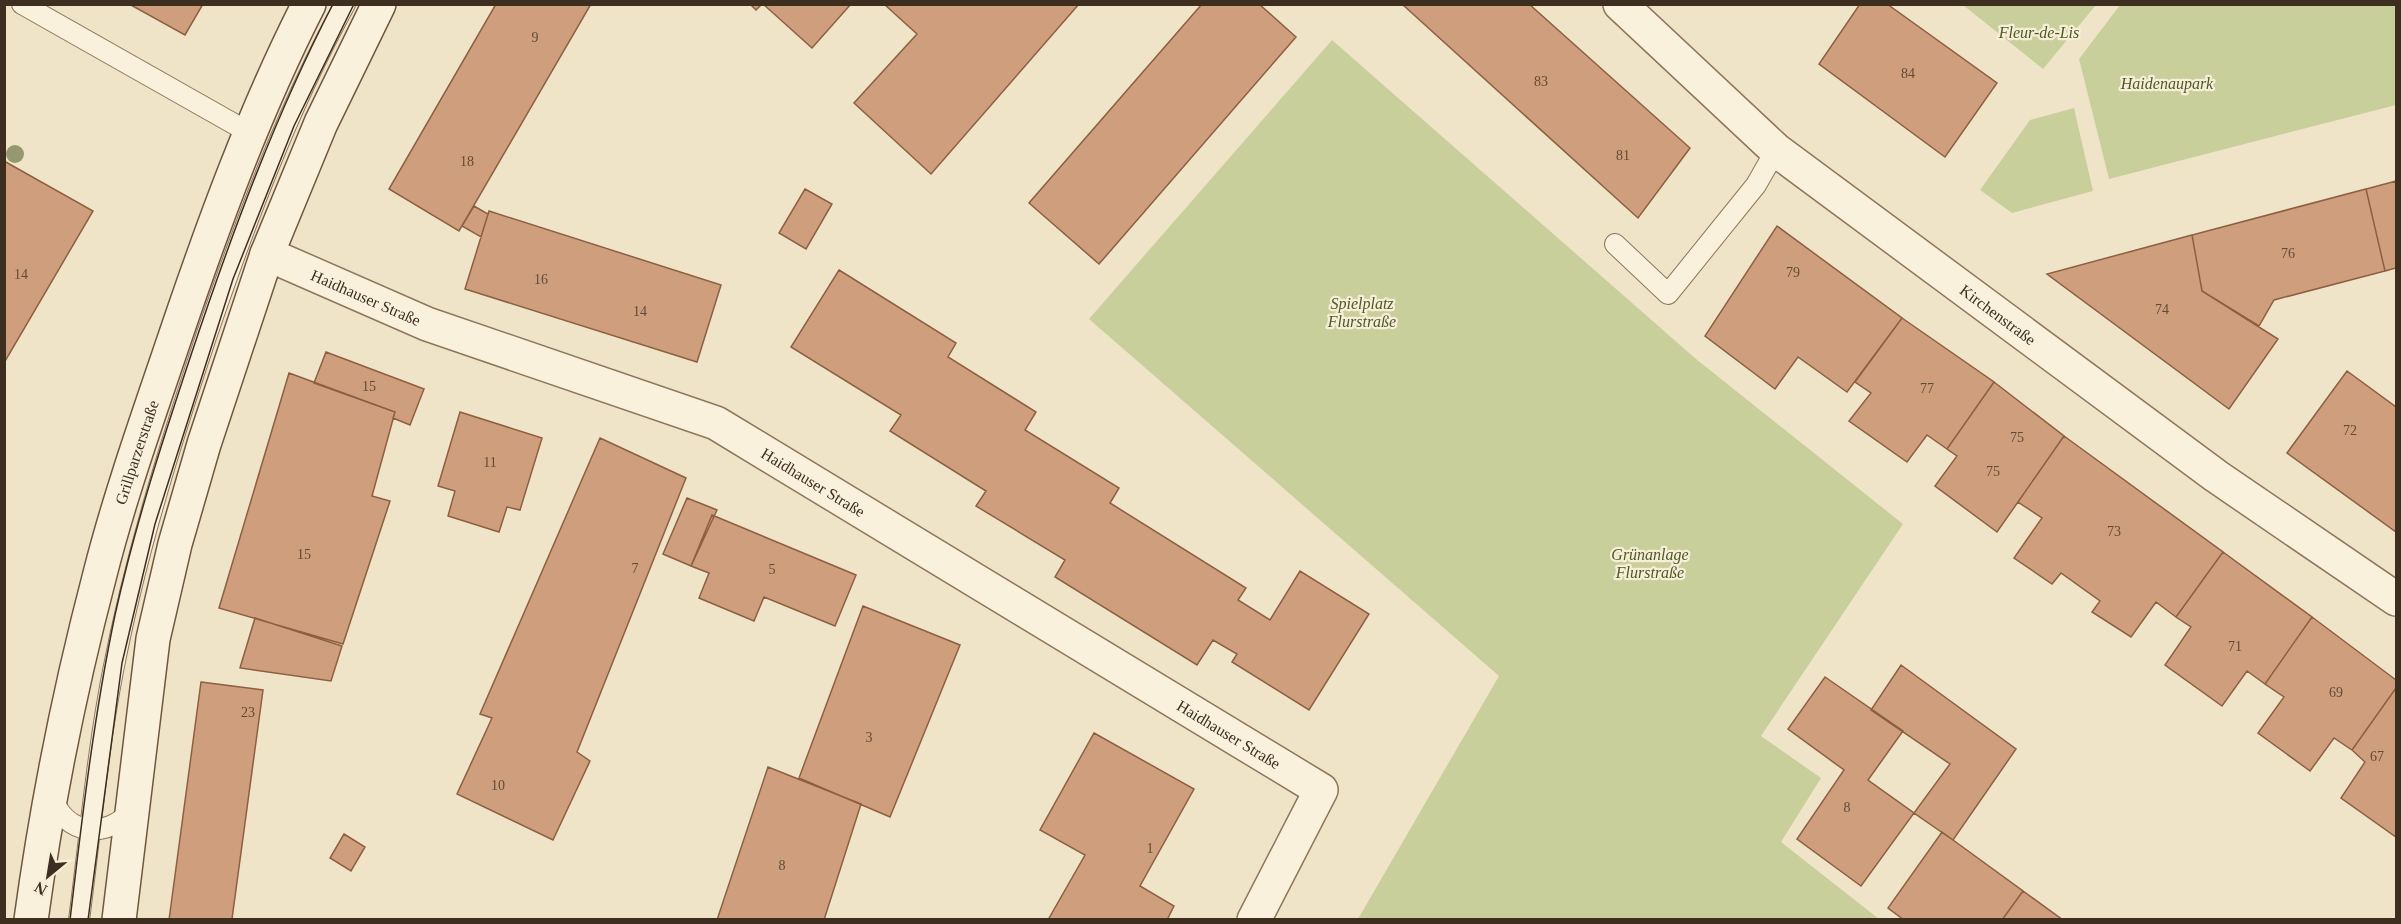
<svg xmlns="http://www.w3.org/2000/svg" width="2401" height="924" viewBox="0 0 2401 924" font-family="'Times New Roman',serif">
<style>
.green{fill:#c9cf9b}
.building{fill:#cf9f7d;stroke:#8d5f41;stroke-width:1.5}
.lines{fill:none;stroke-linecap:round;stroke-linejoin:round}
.lane-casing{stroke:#8d765c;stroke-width:22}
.street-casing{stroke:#8d765c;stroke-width:36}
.secondary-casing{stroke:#6f573f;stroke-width:36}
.lane{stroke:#faf1dc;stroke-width:20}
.street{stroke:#faf1dc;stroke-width:33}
.secondary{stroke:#faf1dc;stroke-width:33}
.tram{stroke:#3d2e20;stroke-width:1.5}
.tree{fill:#96986f}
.labels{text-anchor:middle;stroke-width:4.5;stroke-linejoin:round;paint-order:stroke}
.number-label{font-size:14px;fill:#624a37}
.park-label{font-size:16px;font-style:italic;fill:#4d5a26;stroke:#f7eed8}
.street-label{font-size:16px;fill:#3d2e20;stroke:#f7eed8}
</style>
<rect width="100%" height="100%" fill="#f0e4c8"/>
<path class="green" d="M1963,5H2096L2043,69Z
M2120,5H2396V105L2109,179L2079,59Z
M1332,40L1696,359L1903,524L1761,736L1821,778L1781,842L1879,919H1358L1499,676L1089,319Z
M2074,108L2093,191L2012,213L1980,190L2030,120Z"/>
<path class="building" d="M129,4H203L185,35Z
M496,4H591L459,231L389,189Z
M750,4H762L756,10Z
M763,4H851L812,48Z
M884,4H1079L931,174L854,103L917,34Z
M1202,4H1259L1296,37L1099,264L1029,203Z
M1402,4H1529L1690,148L1638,218Z
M1860,4H1887L1997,83L1945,157L1819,64Z
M4,161L93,211L4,363Z
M2396,181V268L2385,271L2366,189Z
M805,189L832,204L806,249L779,233Z
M2366,189L2385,271L2274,300L2259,326L2202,291L2192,235Z
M474,206L488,214L481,237L462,226Z
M489,211L721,285L697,362L465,289Z
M1777,226L1902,318L1847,392L1798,357L1775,389L1705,336Z
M2192,235L2202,291L2278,339L2229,409L2047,274Z
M839,270L956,343L948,357L1036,412L1025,430L1119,488L1110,503L1246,588L1238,600L1270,620L1300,571L1369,614L1309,710L1232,662L1237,654L1213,640L1197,665L1055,577L1065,560L976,506L986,491L890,431L901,415L791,347Z
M1902,318L1994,382L1947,449L1927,435L1907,462L1849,421L1871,393L1855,382Z
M326,352L424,389L410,425L393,418L395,412L314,383Z
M2347,371L2396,407V532L2287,453Z
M289,373L395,412L372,496L390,501L343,644L219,608Z
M1994,382L2064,436L1997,532L1935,486L1957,456L1947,449Z
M460,412L542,438L520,510L507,507L499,532L448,516L455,491L438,486Z
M2064,436L2223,552L2176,617L2156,602L2131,637L2092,612L2100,601L2061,573L2052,584L2014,558L2042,518L2018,502Z
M600,438L686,478L577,752L590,761L553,840L457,794L492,718L480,714Z
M687,498L717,510L691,566L663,554Z
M712,515L856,575L835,626L764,597L754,621L699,598L709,573L691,566Z
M2223,552L2312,617L2265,684L2247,671L2222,706L2165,665L2191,627L2176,617Z
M863,606L960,645L890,817L799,778Z
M2312,617L2396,680V688L2352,750L2334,738L2310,771L2258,733L2284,697L2265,684Z
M255,618L342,646L331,681L240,668Z
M1901,665L2016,749L1953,840L1914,813L1950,764L1871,710Z
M1825,677L1903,731L1868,780L1914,813L1861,886L1797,839L1844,770L1788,729Z
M201,682L263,690L232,919L238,920H169Z
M2396,688V837L2341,798L2365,762L2352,750Z
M1094,733L1194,789L1140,886L1174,906L1167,920H1048L1085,855L1040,830Z
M768,767L861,804L824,920H717Z
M1942,832L2023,891L2002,920H1904L1888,908Z
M344,834L365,847L351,871L330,858Z
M2023,891L2063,920H2002Z"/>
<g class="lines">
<g class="lane-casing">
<path id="lane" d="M22,4L250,133
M1615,244L1668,294L1756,185L1776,150
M52,796C65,836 107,840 133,809
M79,920C90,837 97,753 113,671C135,557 169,448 206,337C245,223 287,110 345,4"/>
</g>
<g class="street-casing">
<g id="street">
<path id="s1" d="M1620,4L1776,150L2216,476L2396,599"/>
<path id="s2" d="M267,254L427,324L716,423L1321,790L1254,920"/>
</g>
</g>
<g class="secondary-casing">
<g id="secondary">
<path id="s3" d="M31,920C47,803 70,688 100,574C120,495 148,417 174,340C213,225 254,112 309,4"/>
<path d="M119,920L153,639L175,544L204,444L267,254L321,123L379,4"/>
</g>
</g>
<use href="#lane" class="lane"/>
<use href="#street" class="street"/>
<use href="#secondary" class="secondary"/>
<path class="tram" d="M70,920C82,818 94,715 115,615C135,525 163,439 192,352C232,233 275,116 333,4
M88,920L122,663L155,524L233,279L294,126L354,4"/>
</g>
<circle class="tree" cx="15" cy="154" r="9"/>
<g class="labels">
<g class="number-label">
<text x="535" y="42">9</text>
<text x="1908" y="78">84</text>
<text x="1541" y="86">83</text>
<text x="1623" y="160">81</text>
<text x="467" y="166">18</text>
<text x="2288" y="258">76</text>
<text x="1793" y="277">79</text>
<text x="21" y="279">14</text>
<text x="541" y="284">16</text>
<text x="2162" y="314">74</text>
<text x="640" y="316">14</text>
<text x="369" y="391">15</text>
<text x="1927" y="393">77</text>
<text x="2350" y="435">72</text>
<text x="2017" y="442">75</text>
<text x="490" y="467">11</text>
<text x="1993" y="476">75</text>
<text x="2114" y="536">73</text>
<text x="304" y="559">15</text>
<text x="635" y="573">7</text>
<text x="772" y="574">5</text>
<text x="2235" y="651">71</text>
<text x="2336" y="697">69</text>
<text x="248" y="717">23</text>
<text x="869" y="742">3</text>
<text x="2377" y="761">67</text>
<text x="498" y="790">10</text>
<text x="1847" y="812">8</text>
<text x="1150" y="853">1</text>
<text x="782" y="870">8</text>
</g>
<g class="park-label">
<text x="2039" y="38">Fleur-de-Lis</text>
<text x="2167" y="89">Haidenaupark</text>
<text x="1362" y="309">Spielplatz<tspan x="1362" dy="18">Flurstraße</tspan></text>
<text x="1650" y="560">Grünanlage<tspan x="1650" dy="18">Flurstraße</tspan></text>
</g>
<g class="street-label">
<text dy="6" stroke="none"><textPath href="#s2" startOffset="108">Haidhauser Straße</textPath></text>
<text dy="6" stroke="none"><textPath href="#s1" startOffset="490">Kirchenstraße</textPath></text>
<text dy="6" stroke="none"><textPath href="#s3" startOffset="480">Grillparzerstraße</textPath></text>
<text dy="6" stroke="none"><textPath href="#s2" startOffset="594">Haidhauser Straße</textPath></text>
<text dy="6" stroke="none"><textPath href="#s2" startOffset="1080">Haidhauser Straße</textPath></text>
</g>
</g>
<rect width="2401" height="924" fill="none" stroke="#3d2e20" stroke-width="12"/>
<g transform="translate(48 876) rotate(210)" stroke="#f7eed8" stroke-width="4.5" paint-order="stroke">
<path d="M0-4.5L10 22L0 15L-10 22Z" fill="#3d2e20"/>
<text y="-9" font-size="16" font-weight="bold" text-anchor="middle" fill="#3d2e20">N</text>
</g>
</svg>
